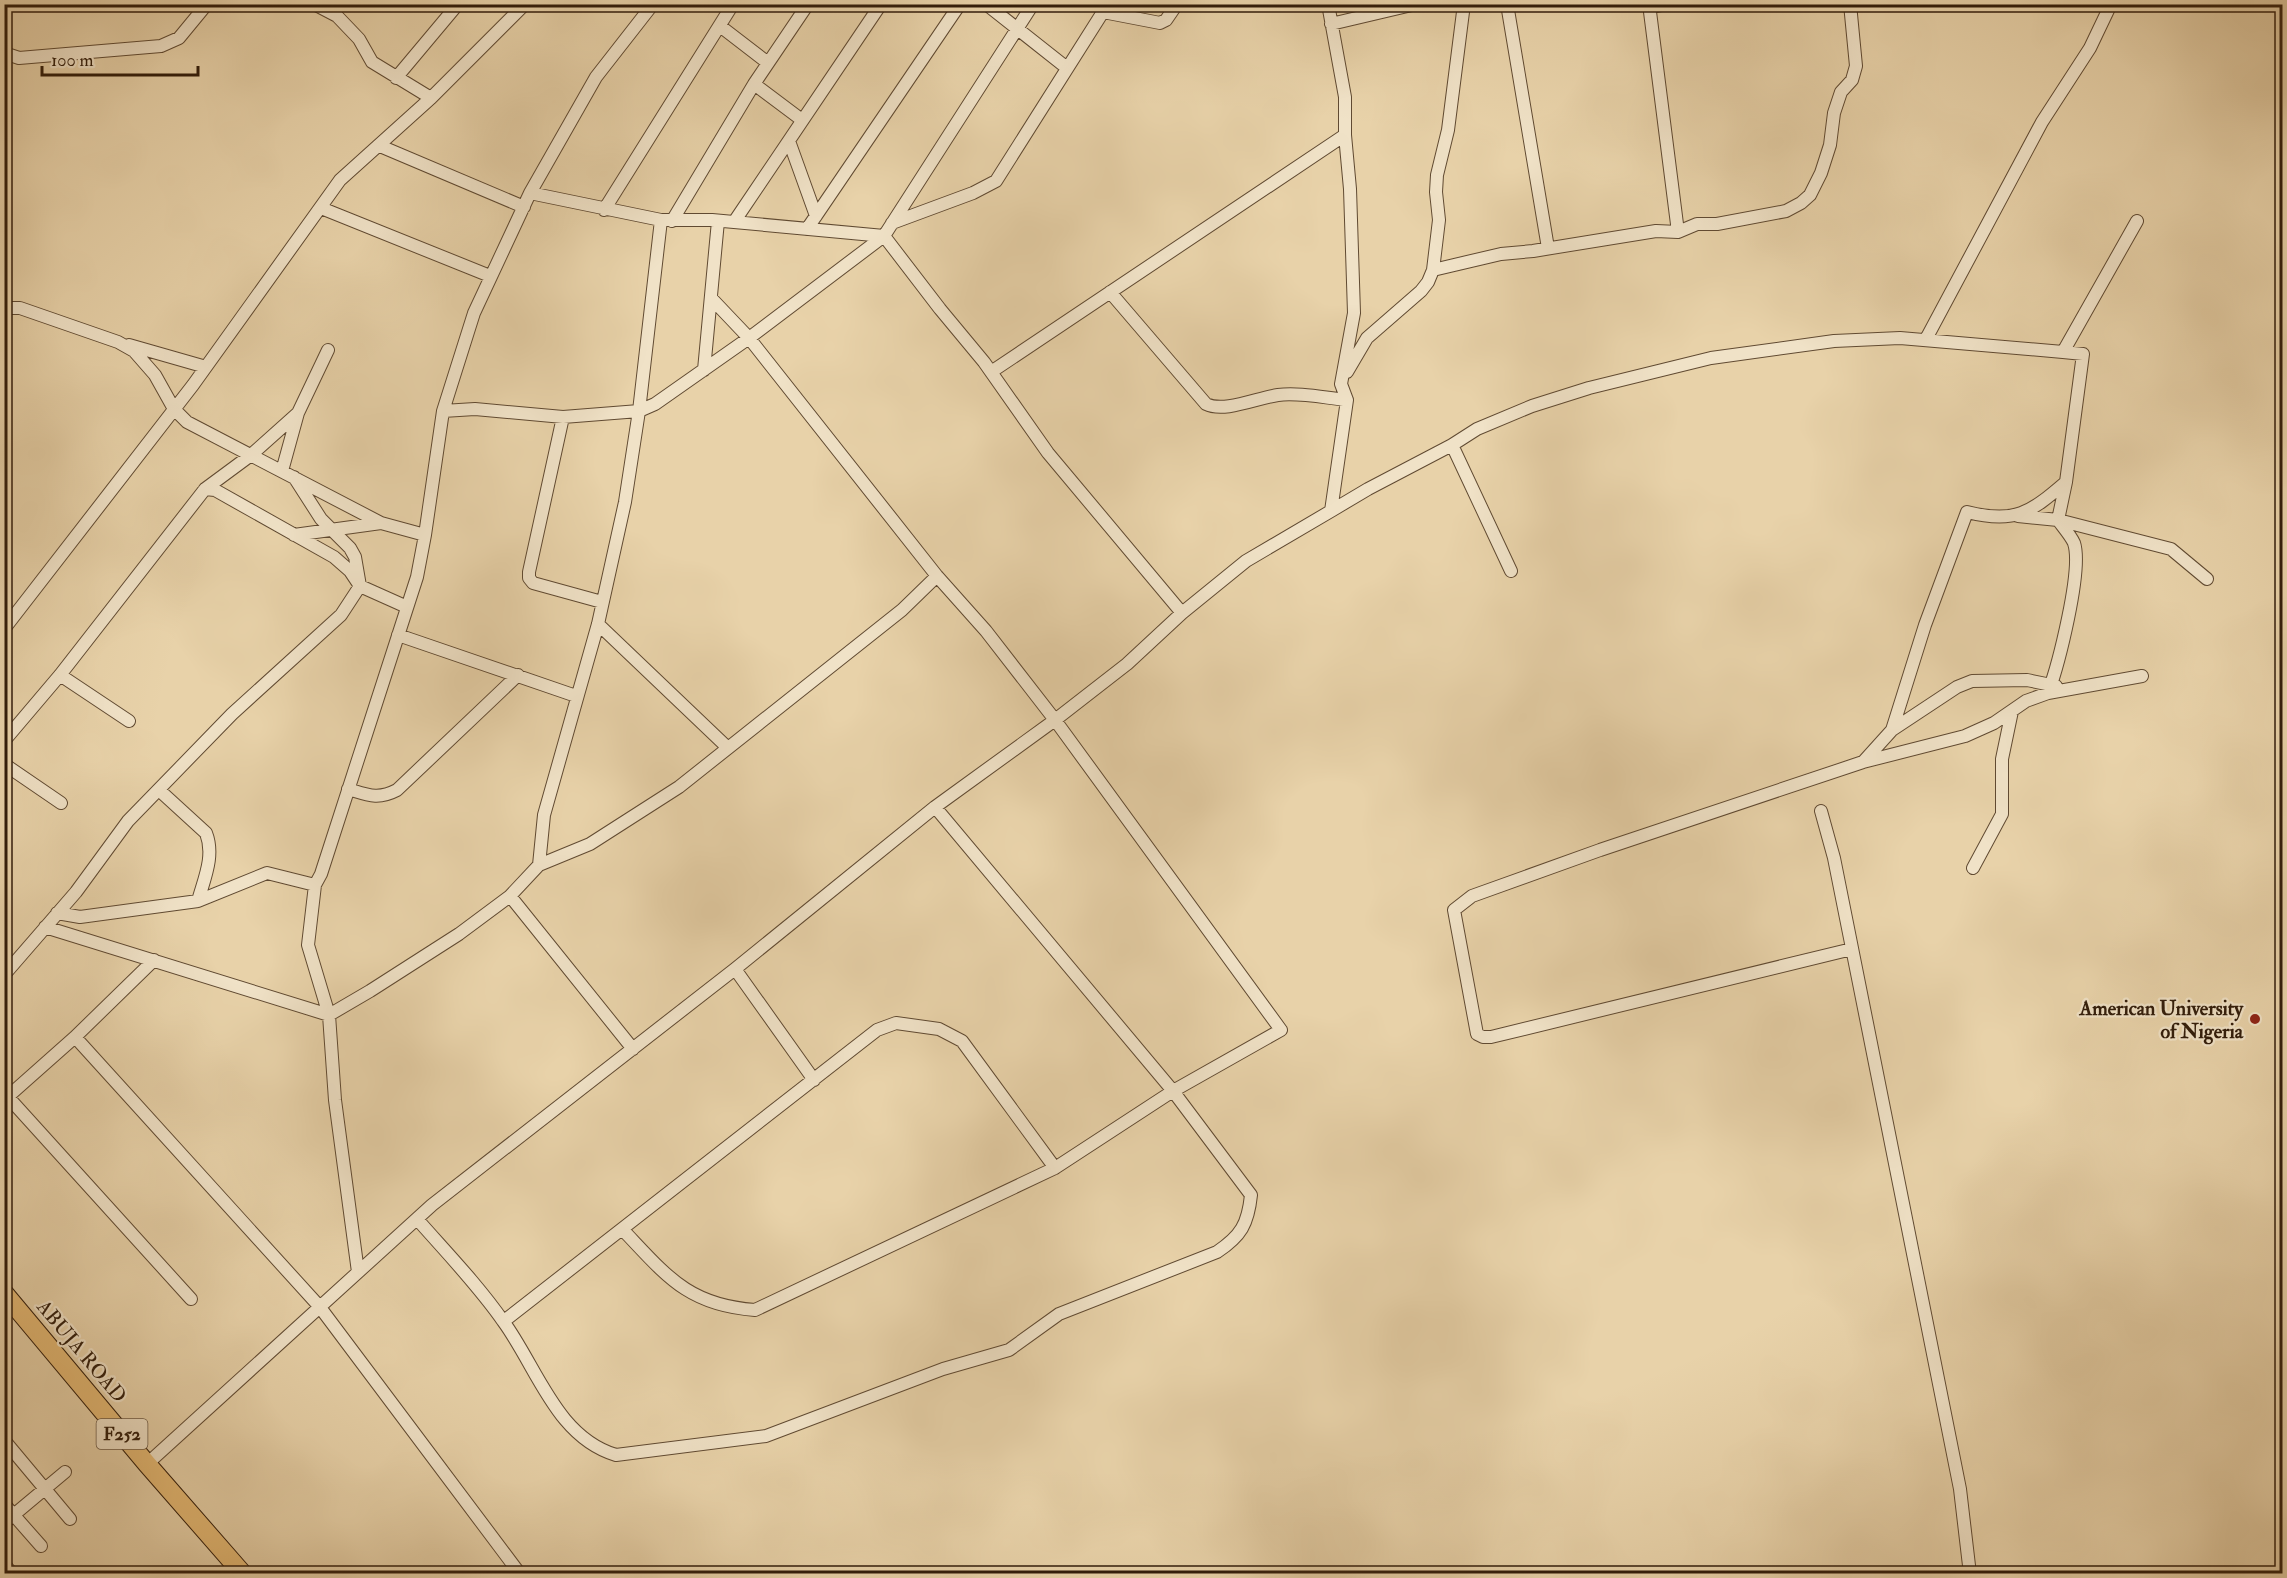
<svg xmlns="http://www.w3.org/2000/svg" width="2287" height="1578" viewBox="0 0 2287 1578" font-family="'IM FELL Double Pica',serif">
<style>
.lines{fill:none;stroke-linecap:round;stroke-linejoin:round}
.street-casing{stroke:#604a32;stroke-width:14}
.primary-casing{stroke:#321d0b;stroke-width:20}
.street{stroke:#f0e2c7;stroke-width:12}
.primary{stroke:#e4b974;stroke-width:18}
.poi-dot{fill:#8f2418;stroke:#f0e2c7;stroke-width:2}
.labels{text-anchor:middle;stroke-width:4.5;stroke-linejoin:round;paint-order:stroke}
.shield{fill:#f0e2c7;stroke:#6b5843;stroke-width:1.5}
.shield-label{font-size:18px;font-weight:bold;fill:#321d0b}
.poi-label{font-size:20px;font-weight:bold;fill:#321d0b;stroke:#f0e2c7;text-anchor:end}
.street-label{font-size:20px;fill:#321d0b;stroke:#f0e2c7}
</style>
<rect width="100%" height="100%" fill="#e8d2a9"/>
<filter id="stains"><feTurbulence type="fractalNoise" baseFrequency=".00333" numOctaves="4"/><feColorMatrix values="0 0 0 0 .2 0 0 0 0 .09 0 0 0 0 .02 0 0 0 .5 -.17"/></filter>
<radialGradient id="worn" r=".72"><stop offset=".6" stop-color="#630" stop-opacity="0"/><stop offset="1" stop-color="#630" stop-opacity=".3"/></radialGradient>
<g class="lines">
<g class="street-casing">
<path id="street" d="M314,4L337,16L359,39L372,62L431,98
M986,4L1067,68
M1507,4L1548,248
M1649,4L1678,232
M1650,7L1666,4
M1103,12L1160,23L1166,20L1177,4
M1331,24L1416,4
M720,26L768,63
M4,53L19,58L161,46L179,38L207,4
M396,78L458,4
M754,84L802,120
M789,141L816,216
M380,146L524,207
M530,193L661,220H712L884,236L940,309L984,362L1048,453L1182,613
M321,208L490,276
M604,210L733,4
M672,221L754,84L808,4
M734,222L881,4
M892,223L973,193L996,181L1108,4
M807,229L960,4
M1433,270L1501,254L1533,251L1656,231L1678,232L1697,224H1717L1786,211L1801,203L1810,195L1821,173L1830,145L1834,113L1841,92L1852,80L1856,66L1850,4
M1110,292L1206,404C1224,413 1257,398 1278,395C1298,392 1326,398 1347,400
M4,308H20L118,342L134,351L155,375L174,409L187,422L381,523L425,535
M1926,339L2042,122L2090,48L2111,4
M129,345L206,367
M704,370L718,221
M991,372L1345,135
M1347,372L1367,338L1421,291L1428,282L1433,270L1439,220L1436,192L1437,175L1448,130L1464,4
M443,411L475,409L563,417L639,411L655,404L749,338L884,236L1033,4
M563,417L529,572V578L533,583L602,602
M1452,445L1511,571
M282,471L298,413L328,350
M205,489L215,490L334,557L350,571L360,586L407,607
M1331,511L1368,489L1452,445L1477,429L1532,406L1589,388L1711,358L1834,341L1900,338L2063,352
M2018,516L2058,520L2171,549L2207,579
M294,535L381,523
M598,624L728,748
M4,629L193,385L340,180L431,98L525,4
M398,635L576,696
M60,675L129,721
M2048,693C2058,666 2083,570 2074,543C2071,536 2063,527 2058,520L2066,482
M1892,730L1957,687L1972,681L2027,680L2056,686
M4,741L60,675L205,489L251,455L298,413
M1864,761L1892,730L1925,625L1967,512C2015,524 2030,513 2066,482L2083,354L2063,352L2137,221
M4,764L61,803
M348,789C368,795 378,800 397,790L518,675
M159,790L206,833C215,856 204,879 198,901
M1821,811L1834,858L1960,1489L1970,1574
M539,865L544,815L598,624L625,502L639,411L661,220
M1973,868L2002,814V759L2012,711
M510,896L633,1049
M57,913L80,917L198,901L267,873L315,885
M45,927L329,1015L370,991L459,934L510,896L539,865L590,844L679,787L902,610L937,576
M1852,949L1491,1037H1483L1477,1034L1454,910L1472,896L1600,850L1863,762L1965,736L1994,723L2026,701L2048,693L2142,676
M735,969L814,1080
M4,975L76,892L128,821L232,714L341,615L360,586L355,557L350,548L321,519L294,477
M75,1037L319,1306L520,1574
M8,1097L191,1299
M4,1100L75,1037L154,960
M417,1219C446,1252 478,1285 503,1321C537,1367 556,1437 616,1455L766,1436L943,1369L1009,1350L1059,1314L1217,1252C1241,1236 1248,1224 1251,1195L1173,1091L935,807
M622,1229C666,1275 687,1305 755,1310L1055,1168L1173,1091L1281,1030L1055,720L986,631L937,576L749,338L711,298
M358,1272L335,1100L329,1015L308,945L315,885L321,874L417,577L425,535L443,411L474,313L530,193L596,77L653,4
M504,1321L877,1030L896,1023L939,1029L962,1041L1055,1168
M4,1440L70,1519
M147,1464L432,1205L735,969L935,807L1055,720L1127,664L1182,613L1246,561L1331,511L1347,400L1341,384L1354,313L1350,189L1345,135V97L1328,4
M4,1504L41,1546
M4,1523L65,1472
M4,1564L10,1571"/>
</g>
<g class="primary-casing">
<path id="primary" d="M4,1293L147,1464L243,1574"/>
</g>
<use href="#street" class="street"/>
<use href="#primary" class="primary"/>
</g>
<circle class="poi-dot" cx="2255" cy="1019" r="6"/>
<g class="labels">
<rect class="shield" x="96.5" y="1419" width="51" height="30" rx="4.5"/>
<g class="shield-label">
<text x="122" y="1440">F252</text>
</g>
<g class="poi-label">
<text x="2243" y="1015">American University<tspan x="2243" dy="23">of Nigeria</tspan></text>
</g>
<g class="street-label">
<text transform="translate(82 1351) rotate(50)" y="7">ABUJA ROAD</text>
</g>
</g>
<rect width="2287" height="1578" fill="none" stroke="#e8d2a9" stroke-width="24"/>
<rect x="6" y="6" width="2275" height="1566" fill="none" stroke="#321d0b" stroke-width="3"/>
<rect x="12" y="12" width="2263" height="1554" fill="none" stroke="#321d0b" stroke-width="1.5"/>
<path d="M42 66v9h156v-9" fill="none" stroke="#321d0b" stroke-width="3"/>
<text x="51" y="66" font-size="18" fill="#321d0b" stroke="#f0e2c7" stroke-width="4.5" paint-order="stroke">100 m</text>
<rect width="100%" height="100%" filter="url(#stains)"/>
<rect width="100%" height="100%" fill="url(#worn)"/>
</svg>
